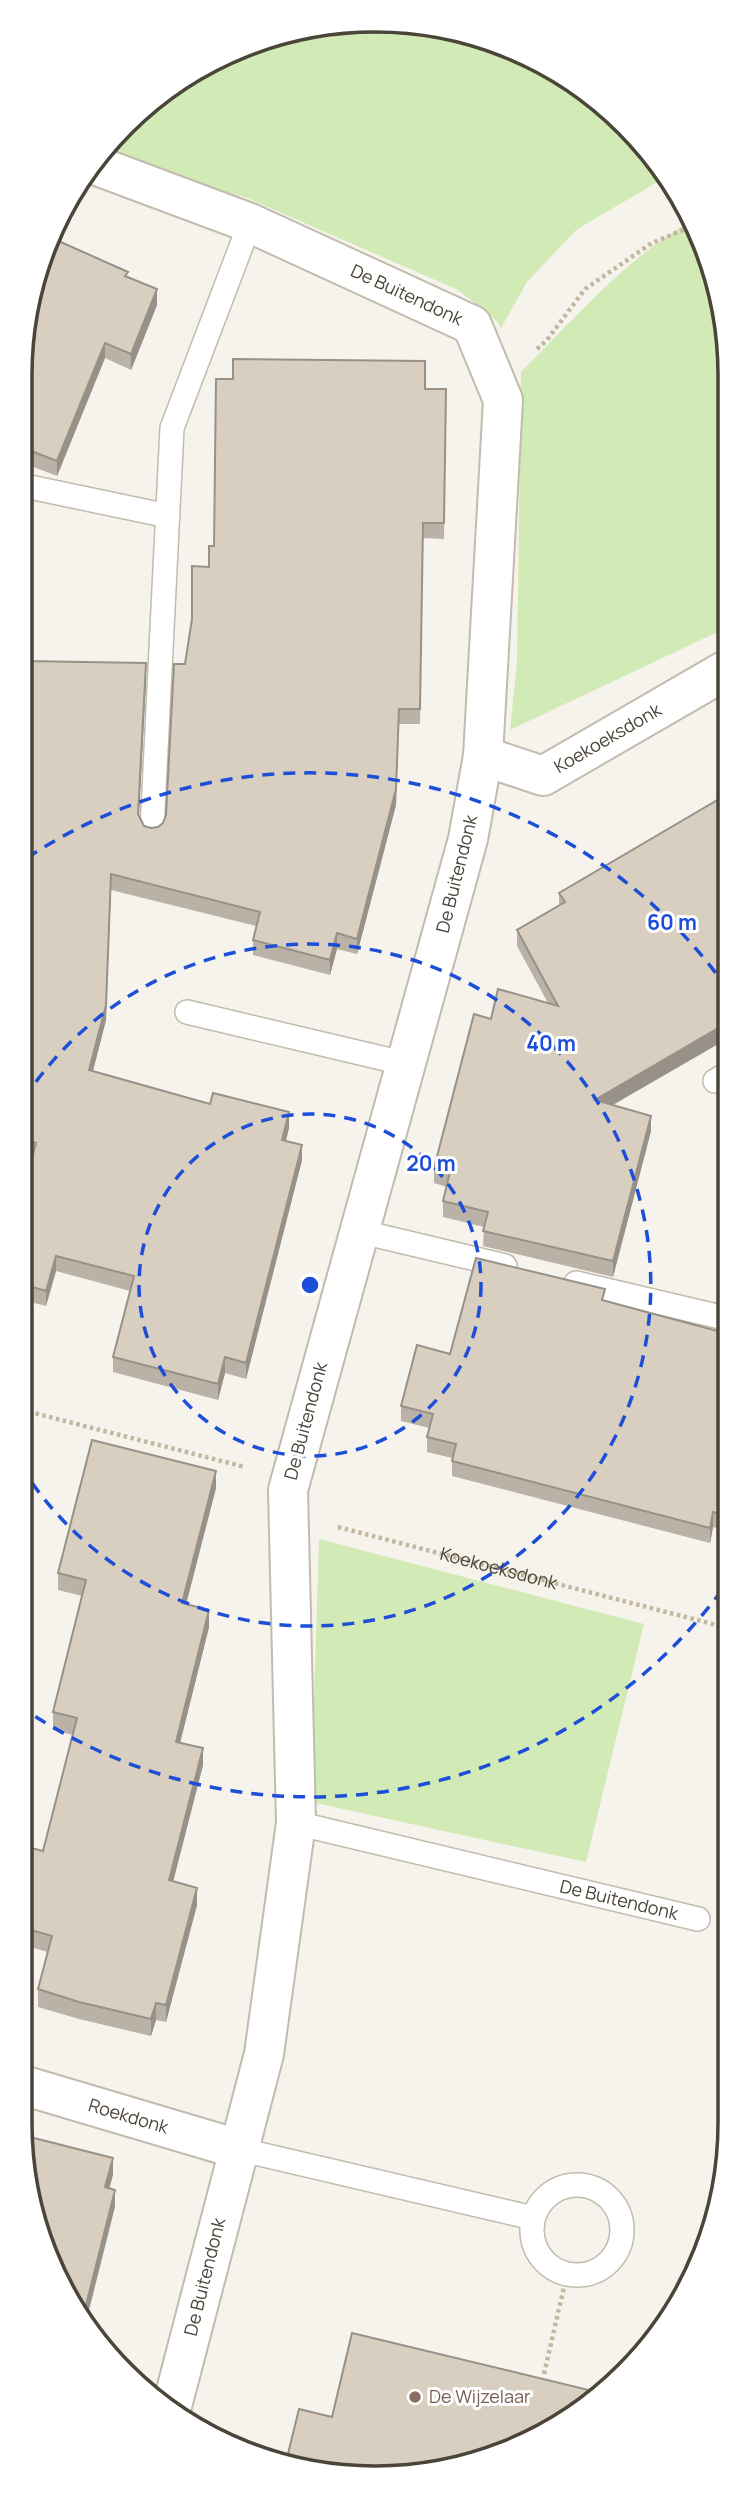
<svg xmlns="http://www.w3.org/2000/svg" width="749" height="2497" viewBox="0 0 749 2497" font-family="Manrope,sans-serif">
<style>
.green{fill:#d2eab5}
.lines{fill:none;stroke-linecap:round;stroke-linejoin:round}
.lane-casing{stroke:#c2bbae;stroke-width:26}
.street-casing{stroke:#c2bbae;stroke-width:42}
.path{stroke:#c4b79f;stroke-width:4.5;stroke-dasharray:3.5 3.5;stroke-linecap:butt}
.lane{stroke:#fff;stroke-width:23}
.street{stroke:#fff;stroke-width:38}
.wall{fill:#bab2a6}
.shaded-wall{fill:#979187}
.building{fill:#d8cfc1;stroke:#979187;stroke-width:2}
.ring{fill:none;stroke:#1d4ed8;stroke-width:3.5;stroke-dasharray:12 9}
.education-dot{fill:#8d6e63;stroke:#fff;stroke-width:2.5}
.labels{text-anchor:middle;stroke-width:6;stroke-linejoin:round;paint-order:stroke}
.street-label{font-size:18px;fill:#4b4439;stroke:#fff}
.education-label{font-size:18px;fill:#785e54;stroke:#fff;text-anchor:start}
.rim{fill:none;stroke:#4b4439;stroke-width:3.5}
.centre{fill:#1d4ed8;stroke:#fff;stroke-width:3.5}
.ring-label{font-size:21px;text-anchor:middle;font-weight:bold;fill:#1d4ed8;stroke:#fff;stroke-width:6;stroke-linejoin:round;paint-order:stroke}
</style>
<rect width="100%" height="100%" fill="#f6f3ec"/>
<path class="green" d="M306,26H444L552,67L641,140L666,177L576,230L527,282L501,328L497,321L458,290L245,197L95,161L177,79Z
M694,219L727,329L726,628L510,730L517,662L521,372C575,318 627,257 694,219Z
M319,1539L644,1624L586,1862L311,1802Z"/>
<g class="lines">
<g class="lane-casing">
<g id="lane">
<path d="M25,486L168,516"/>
<path d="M152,830L172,428L250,223"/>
<path d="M187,1012L407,1064"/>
<path d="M715,1081L725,1075"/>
<path d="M358,1231L505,1266"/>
<path d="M576,1283L725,1318"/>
<path id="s2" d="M296,1823L698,1919"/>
<path d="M238,2149L533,2218"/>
<circle cx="577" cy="2230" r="45"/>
</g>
</g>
<g class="street-casing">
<g id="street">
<path id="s3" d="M92,164L250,223L472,325L503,400L483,756L468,839L288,1490L296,1823L264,2054L172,2406"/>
<path id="s4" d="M483,756L543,776L726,670"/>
<path id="s5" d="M19,2084L238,2149"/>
</g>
</g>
<g class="path">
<path d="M537,349L547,340L585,289L652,243L695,225"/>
<path d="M22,1410L245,1467"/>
<path id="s1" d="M338,1527L724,1627"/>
<path d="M544,2374L567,2274"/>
</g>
<use href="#lane" class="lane"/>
<use href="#street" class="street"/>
</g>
<path class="wall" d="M128,277L157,305L131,370L105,358L57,476L26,464V305Z
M425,389H446L444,539L423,538L420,724H399L396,805L357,954L337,949L330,975L253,955V940L256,926L111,890L106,1020L93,1071L289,1128L286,1141L302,1160L246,1379L225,1373L218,1400L113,1372V1357L130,1291L56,1271L46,1306L22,1300L23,1192L32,1157L23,1155L25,661L146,679L139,815L144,826L151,828L158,827L163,823L166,815L185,664L214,546Z
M726,795L725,1040L613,1105L651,1131L613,1277L483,1246L484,1227L443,1217V1201L447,1187L434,1183V1168L491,1019L548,1003L517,946V930L559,906V893Z
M605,1301L725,1333L724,1530L713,1527L710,1543L452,1476V1458L427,1452V1437L429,1428L401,1421V1406L450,1354Z
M216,1488L186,1604L209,1627L180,1743L203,1765L173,1881L197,1905L166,2022L156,2020L151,2036L79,2019L38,2007V1989L48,1952L20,1944V1845L43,1851L73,1735L53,1730V1712L82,1596L58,1590V1573Z"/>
<path class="shaded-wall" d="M157,289V305L131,370V354Z
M105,343V358L57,476V461Z
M146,663V679L138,829V814Z
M399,709L396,805L357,954V939Z
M111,874L106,1020L89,1086V1070Z
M337,933V949L330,975V960Z
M725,1024V1040L595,1115V1100Z
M289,1112V1128L282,1155V1140Z
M651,1116V1131L613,1277V1261Z
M302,1145V1160L246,1379V1363Z
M56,1256V1271L46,1306V1291Z
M225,1357V1373L218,1400V1384Z
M216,1471V1488L182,1620V1603Z
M713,1512V1527L710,1543V1528Z
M209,1610V1627L176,1759V1742Z
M203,1748V1765L169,1898V1880Z
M197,1888V1905L166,2022V2005Z
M156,2003V2020L151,2036V2019Z
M113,2158V2175L105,2204V2187Z
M115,2190V2207L86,2322L83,2317Z"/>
<path class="building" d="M54,239L128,272L125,276L157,289L131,354L105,343L57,461L26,449V305Z
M233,359L425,361V389H446L444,523H423L420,709H399L396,789L357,939L337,933L330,960L253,940L260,912L111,874L106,1005L89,1070L210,1104L213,1093L289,1112L282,1140L302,1145L246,1363L225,1357L218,1384L113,1357L134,1276L56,1256L46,1291L22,1284L23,1192L36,1143L23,1139L25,661L146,663L138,814L144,826L151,828L158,827L163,823L166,815L174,664H185L192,619V566L209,567V546H214L216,379H233Z
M726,795L725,1024L595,1100L651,1116L613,1261L483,1231L488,1212L443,1201L450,1172L434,1168L474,1014L491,1019L498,989L558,1006L517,930L565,902L559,893Z
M476,1258L605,1289L602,1300L725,1333L724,1515L713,1512L710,1528L452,1461L456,1444L427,1437L433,1414L401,1406L417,1345L450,1354Z
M92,1440L216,1471L182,1603L209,1610L176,1742L203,1748L169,1880L197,1888L166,2005L156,2003L151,2019L79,2002L38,1989L52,1936L20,1927V1845L43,1851L77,1718L53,1712L86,1580L58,1573Z
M22,2135L113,2158L105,2187L115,2190L83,2317L46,2258Z
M352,2333L601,2393L590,2405L466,2466L329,2475L286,2462L299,2409L332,2417Z"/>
<g class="ring">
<circle cx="310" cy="1285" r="171"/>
<path d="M24 1099A341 341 0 1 1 22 1468"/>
<path d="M722 1590A512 512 0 0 1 24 1709M27 858A512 512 0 0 1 724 984"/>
</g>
<circle class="education-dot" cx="415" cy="2397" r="7"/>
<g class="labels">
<g class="street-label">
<text dy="6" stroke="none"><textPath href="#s3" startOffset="341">De Buitendonk</textPath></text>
<text dy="6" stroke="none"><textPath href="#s4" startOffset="138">Koekoeksdonk</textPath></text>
<text transform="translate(457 874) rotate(-76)" y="6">De Buitendonk</text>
<text transform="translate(306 1421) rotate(-75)" y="6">De Buitendonk</text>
<text dy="6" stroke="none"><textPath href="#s1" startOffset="166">Koekoeksdonk</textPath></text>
<text dy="6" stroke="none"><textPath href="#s2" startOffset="332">De Buitendonk</textPath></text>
<text dy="6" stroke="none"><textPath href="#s5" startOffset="114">Roekdonk</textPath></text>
<text transform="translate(205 2277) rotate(-76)" y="6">De Buitendonk</text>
</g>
<g class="education-label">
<text x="429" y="2403">De Wijzelaar</text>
</g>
</g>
<path d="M0 0H749V2497H0ZM375 32H375A343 343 0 0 1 718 375V2123A343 343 0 0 1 375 2466H375A343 343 0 0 1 32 2123V375A343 343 0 0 1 375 32Z" fill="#fff" fill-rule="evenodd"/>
<path class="rim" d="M375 32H375A343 343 0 0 1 718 375V2123A343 343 0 0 1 375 2466H375A343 343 0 0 1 32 2123V375A343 343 0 0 1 375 32Z"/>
<circle cx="310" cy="1285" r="10" class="centre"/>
<g class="ring-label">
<text x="672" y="930">60 m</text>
<text x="551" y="1051">40 m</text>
<text x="431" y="1171">20 m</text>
</g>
</svg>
